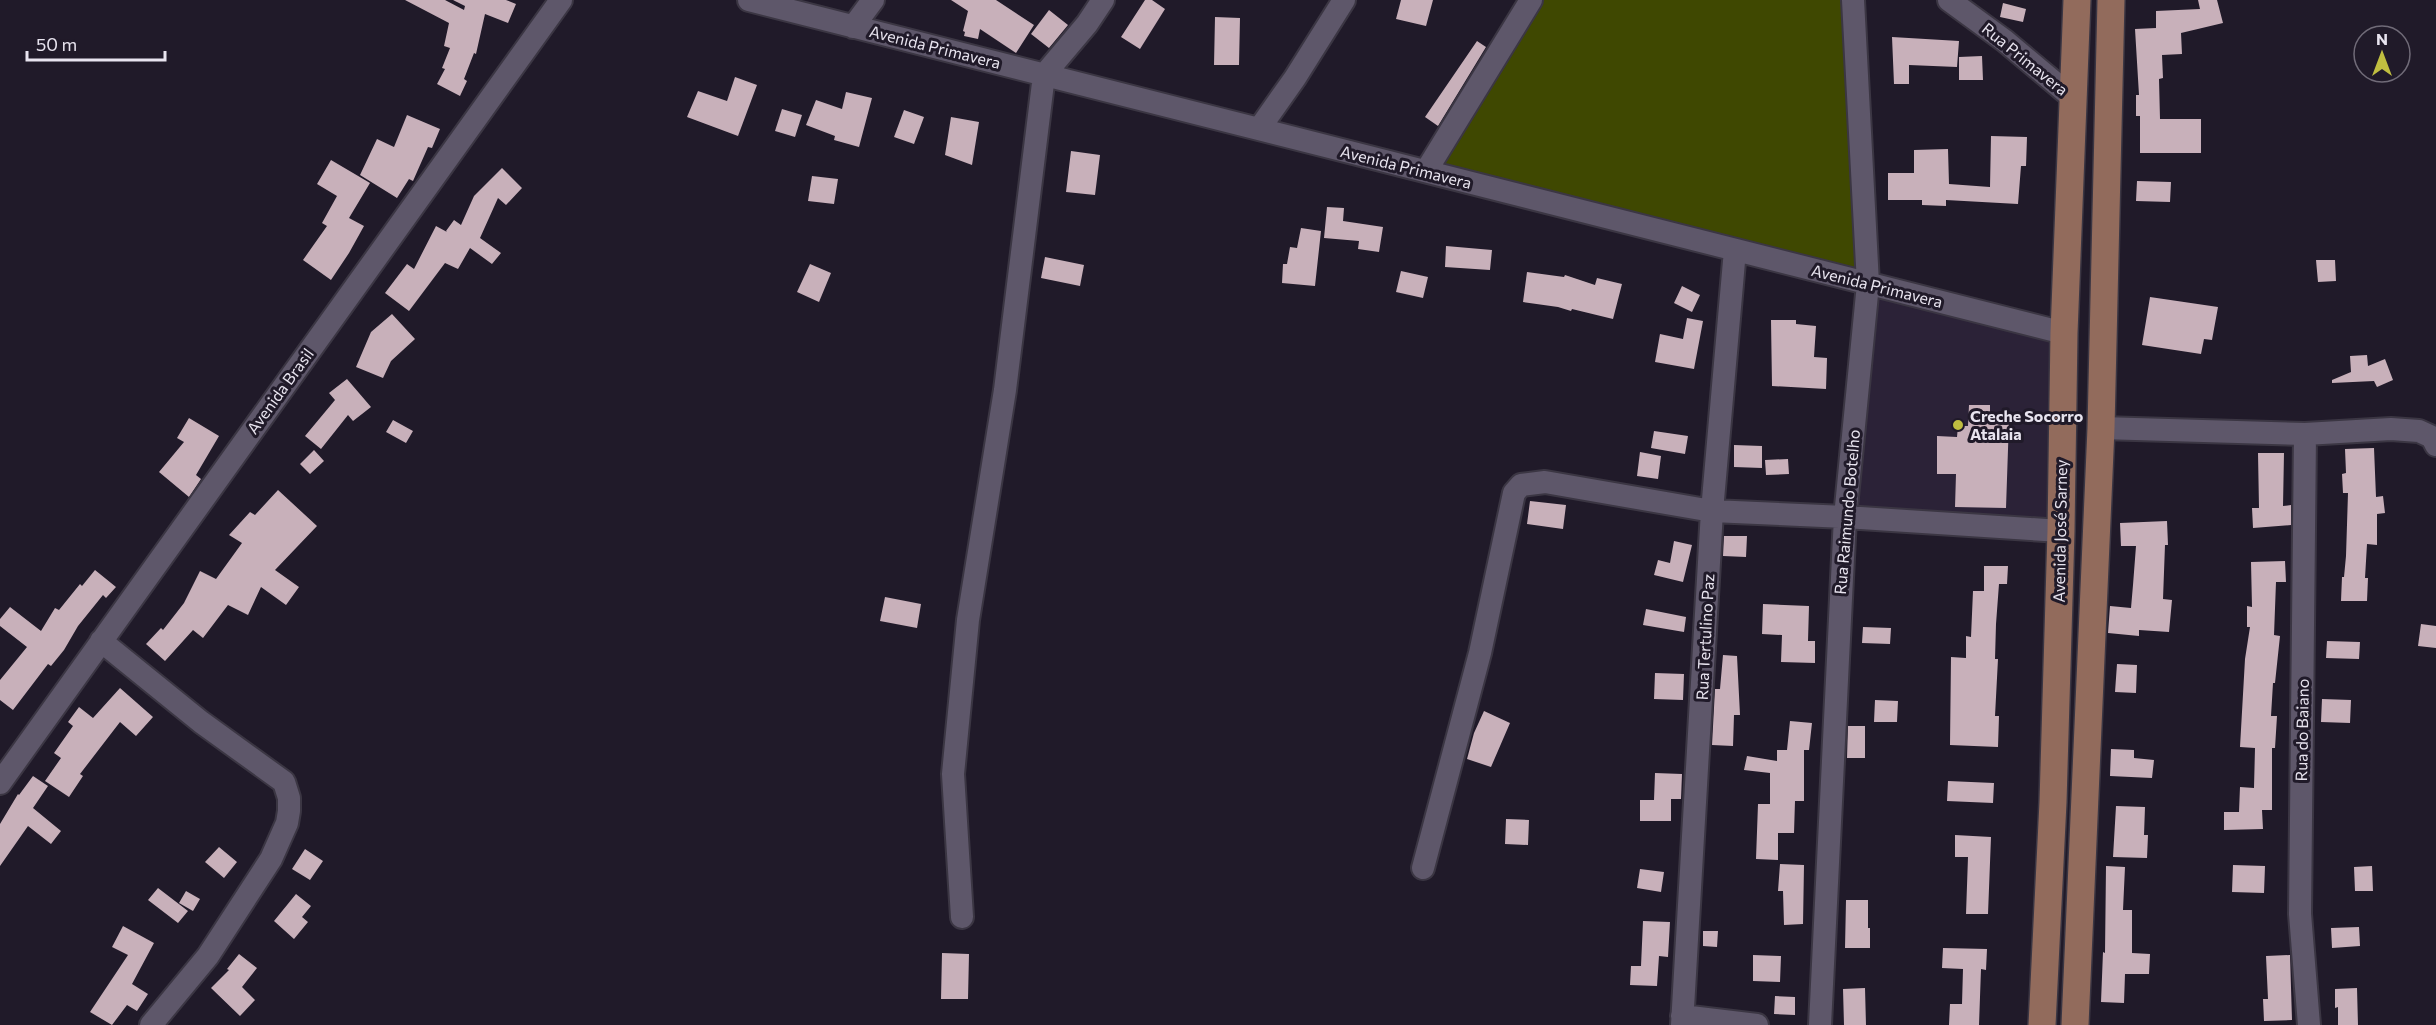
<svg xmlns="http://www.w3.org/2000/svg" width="2436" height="1025" viewBox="0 0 2436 1025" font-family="Commissioner,sans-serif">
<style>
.built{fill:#2b2237}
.green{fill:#3f4801}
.building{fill:#c8b0ba}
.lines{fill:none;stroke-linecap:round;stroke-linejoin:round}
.minor-casing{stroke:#3b3643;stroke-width:26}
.major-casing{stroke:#3b3643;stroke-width:30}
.minor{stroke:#5e576a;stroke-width:22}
.major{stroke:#926b5c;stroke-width:27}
.poi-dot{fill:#c0be40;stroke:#201a29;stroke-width:2}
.labels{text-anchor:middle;stroke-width:6;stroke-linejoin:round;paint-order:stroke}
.street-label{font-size:16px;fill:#e8e4ef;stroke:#201a29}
.poi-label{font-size:16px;font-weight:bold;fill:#e8e4ef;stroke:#201a29;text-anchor:start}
</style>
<rect width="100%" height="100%" fill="#201a29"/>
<path class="built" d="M1868,284L2064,333L2061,531L1845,517Z"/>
<path class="green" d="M1531,0H1844L1868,284L1426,171Z"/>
<path class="building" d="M405,0H445L464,10L465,6L453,0H506L516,4L508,23L485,14L476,54L474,53L464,79L467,81L460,96L437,84L445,69L442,68L450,48L444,46L449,23Z
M951,0H996L1034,25L1016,53L980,29L978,39L964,36L965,32L963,31L968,11Z
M1145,0H1152L1165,9L1140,49L1121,37Z
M1401,0H1433L1426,26L1396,19Z
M2198,0H2217L2223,23L2181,33L2182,54L2162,55L2163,78L2159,79L2160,119H2201V153H2140V116H2136V95H2139L2135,29L2156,28V11L2200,9Z
M2003,3L2026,9L2023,22L2000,17Z
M1049,10L1068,25L1049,48L1031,34Z
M1215,17L1240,18L1239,65H1214Z
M1892,37L1959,41L1957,67L1909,65V84H1894Z
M1477,41L1486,47L1438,126L1425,117Z
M1982,56L1983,80H1959V57Z
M735,77L757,85L738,136L687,117L698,91L727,101Z
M846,92L872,98L859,147L834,140L835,136L806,125L816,100L842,109Z
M782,109L802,115L795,137L775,131Z
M904,110L924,117L914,144L894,137Z
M407,115L440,129L432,148L428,147L413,181L409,179L397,198L360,175L377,139L394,147Z
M951,117L979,122L972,165L945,155Z
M1991,136L2027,137L2026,166H2021L2018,204L1946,200V206L1922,205V200H1888V173H1914V150L1948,149L1949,184L1990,187Z
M1071,151L1100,155L1095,195L1066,192Z
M331,160L370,183L349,218L364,226L349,253L331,280L303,260L327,226L322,223L337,196L317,184Z
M502,168L522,188L506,205L498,198L480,238L501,253L492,264L470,248L458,269L445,263L409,311L385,293L407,264L414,269L436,226L447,232L446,231L454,220L461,225L474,196Z
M812,176L838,179L834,204L808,201Z
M2137,181L2171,182L2170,202L2136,201Z
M1327,207L1344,208L1343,221L1383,227L1379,252L1358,249L1359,241L1324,238Z
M1301,228L1321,231L1315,286L1282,283L1283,264H1287L1290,247L1297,248Z
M1446,246L1492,250L1490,270L1445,267Z
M1045,257L1084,265L1080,286L1041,278Z
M2316,260H2335L2336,281L2318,282Z
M810,264L831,273L819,302L797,292Z
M1401,271L1428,277L1423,298L1396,292Z
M1527,272L1564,277L1565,275L1595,285L1597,278L1622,284L1613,319L1572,309L1571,311L1558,307L1523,302Z
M1682,286L1700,295L1692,312L1674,303Z
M2150,297L2218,307L2212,340L2204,339L2201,354L2142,345Z
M392,314L415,339L391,361L383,378L356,367L371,332Z
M1687,318L1703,321L1694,369L1655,362L1660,334L1683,339Z
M1771,320H1796V324L1816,326L1814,357L1827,358L1826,389L1772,386Z
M2367,355L2368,366L2385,359L2393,380L2377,387L2374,381L2332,383V380L2351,372L2350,356Z
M347,379L371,407L353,421L348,415L321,449L305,436L335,400L329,393Z
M1969,405H1990V419L2009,420L2006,508L1955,507L1956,474H1937V436L1957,437L1958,426H1968Z
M189,418L219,436L196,475L201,479L189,497L159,472L184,442L177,438Z
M393,420L413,431L406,443L386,432Z
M1654,431L1688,436L1685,454L1651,448Z
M1734,445L1762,446V468L1734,467Z
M2374,448L2376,497L2383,496L2385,513L2377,514V545L2367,544L2365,578H2368L2367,601H2341L2342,577H2344L2346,556L2348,493H2343L2342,474L2346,473L2345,449Z
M314,450L324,461L310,474L300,464Z
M1640,452L1661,456L1658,479L1637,476Z
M2258,453H2284L2283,506L2291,505V525L2253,528L2252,508H2259Z
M1788,459L1789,474L1766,475L1765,460Z
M278,490L317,526L275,570L299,587L286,605L261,587L248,615L228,605L203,638L193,630L165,661L146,644L161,628L163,630L184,603L200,571L216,579L242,543L229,535L250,512L255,515Z
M1530,501L1566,505L1563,529L1527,524Z
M2167,521L2168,545H2165L2163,599L2172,600L2169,632L2139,630V636L2108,633L2110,606L2131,608L2133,585L2136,546H2121L2120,523Z
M1724,536H1747L1746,557L1723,556Z
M1674,541L1692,545L1683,582L1654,575L1658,560L1670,563Z
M2285,561L2286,582H2276L2274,635L2280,636L2275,683H2273L2271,716H2277L2275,748H2272V810H2262L2263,829L2224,830V812H2239L2240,787L2254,788L2255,748L2240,747L2245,659L2250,627H2247V606L2252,607L2251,562Z
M1984,566H2008L2007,584H1999L1996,624L1995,659H1998L1995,716H1999L1998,747L1950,745L1951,657L1966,658V636L1971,637L1973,591H1984Z
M95,570L116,587L106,598L103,595L78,626L64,650L51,666L48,664L13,710L0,700V680L27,647L0,626V619L10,607L41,631L55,608L59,610L80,584L82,586Z
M885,597L921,604L917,628L880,621Z
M1763,604L1809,606L1808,641H1815V663L1781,662L1782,635L1762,634Z
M1646,609L1686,617L1684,632L1643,625Z
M2421,624L2436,626V648L2418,646Z
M1863,627L1891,628L1890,644L1862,643Z
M2327,641L2360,642L2359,659L2326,658Z
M1723,655L1737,656L1740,715H1734L1733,746L1712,745L1715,689H1720Z
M2117,664L2137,665L2136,693L2115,692Z
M1655,673L1684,674L1683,700L1654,699Z
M120,688L153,717L136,736L120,722L80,774L83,776L69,797L45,781L61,758L54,753L73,726L68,722L79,707L93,718Z
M2322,699L2351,700L2350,723L2321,722Z
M1875,700L1898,701L1897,722H1874Z
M1484,711L1510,723L1491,767L1467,759L1474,733Z
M1790,721L1812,723L1809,750H1804V801H1795L1794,833H1778V860L1756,859L1758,804H1770V773L1744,770L1747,756L1777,761V750H1787Z
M1848,726H1865V758H1847Z
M2111,749L2134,750V758L2154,760L2152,778L2110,776Z
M1655,773L1682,774L1681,799H1671V821H1640V800H1654Z
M33,776L48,786L33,808L61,831L51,844L28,826L0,866V824L18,794L19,795Z
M1948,781L1994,783L1993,803L1947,801Z
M2116,806L2145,807L2144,835H2148L2147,858L2113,857Z
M1506,819L1529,820L1528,845L1505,844Z
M1955,835L1991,837L1988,914H1966L1968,857H1955Z
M219,847L237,862L224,878L205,862Z
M305,849L323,861L310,880L292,869Z
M1780,864L1804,865L1803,924L1784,925L1783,891H1778Z
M2233,865L2265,866L2264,893L2232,892Z
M2106,866L2125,867L2123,910H2132V953L2150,954L2149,974H2125L2124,1003L2101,1002L2103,952L2105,953Z
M2372,866L2373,891H2355L2354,867Z
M1640,869L1664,872L1661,892L1637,888Z
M158,888L188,911L178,923L148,900Z
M186,891L200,899L193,911L179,903Z
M296,894L311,906L302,917L308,922L294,939L274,921Z
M1846,900H1868V928H1870V948H1845Z
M1643,921L1670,922L1668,957L1659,956L1657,986L1630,985L1631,966H1641Z
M123,926L154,943L132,984L148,994L137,1011L127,1005L112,1025L90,1012L128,955L112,947Z
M2359,927L2360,946L2332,948L2331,928Z
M1703,931H1718L1717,947L1703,946Z
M1943,948L1987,949L1986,970L1981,969L1979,1025H1949L1950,1004H1962L1963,969L1942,968Z
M942,953L969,954L968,999H941Z
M239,954L257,968L242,987L255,1000L240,1016L211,988L229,970L227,969Z
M1753,955L1781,956L1780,982L1753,981Z
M2290,955L2292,1020L2264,1021L2263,999H2268L2266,956Z
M1865,988L1866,1025H1844L1843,989Z
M2357,988L2358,1025H2338V1007L2335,1008V989Z
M1775,996L1795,997V1015L1774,1014Z"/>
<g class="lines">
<g class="minor-casing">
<path id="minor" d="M749,0L2064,333
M1949,0L2005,41L2073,98
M853,27L873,0
M1259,129L1295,78L1344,0
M1426,171L1531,0
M2101,428L2305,434L2391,429L2419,431L2432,437L2436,445
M2305,434L2300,914L2309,1025
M101,641L201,722L284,782L289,798V811L287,823L271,859L208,956L151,1025
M0,783L561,0
M1423,868L1480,653L1514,493L1521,485L1545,482L1712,511L1845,517L2061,531
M962,917L953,774L968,620L1005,390L1044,75L1087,24L1103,0
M1682,1016L1757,1025
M1682,1025L1712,511L1735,250
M1820,1025L1845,517L1868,284L1853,0"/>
</g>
<g class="major-casing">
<path id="major" d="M2042,1025L2053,802L2061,531L2064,333L2077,0
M2075,1025L2101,428L2111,0"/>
</g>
<use href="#minor" class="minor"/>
<use href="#major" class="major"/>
</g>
<circle class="poi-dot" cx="1958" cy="425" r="6"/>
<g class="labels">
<g class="street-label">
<text transform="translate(935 47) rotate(14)" y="6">Avenida Primavera</text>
<text transform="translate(2025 59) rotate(39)" y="6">Rua Primavera</text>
<text transform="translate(1406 167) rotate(14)" y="6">Avenida Primavera</text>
<text transform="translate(1877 286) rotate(14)" y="6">Avenida Primavera</text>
<text transform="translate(280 391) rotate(-54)" y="6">Avenida Brasil</text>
<text transform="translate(1847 512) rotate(-85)" y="6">Rua Raimundo Botelho</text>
<text transform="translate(2060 531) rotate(-89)" y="6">Avenida José Sarney</text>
<text transform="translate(1705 637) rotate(-87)" y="6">Rua Tertulino Paz</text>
<text transform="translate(2302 730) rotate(-89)" y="6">Rua do Baiano</text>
</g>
<g class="poi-label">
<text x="1970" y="422">Creche Socorro<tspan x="1970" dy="18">Atalaia</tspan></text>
</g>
</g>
<g transform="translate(2382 54)"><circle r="28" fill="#201a29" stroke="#706b78" stroke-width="1.5"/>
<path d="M0-4.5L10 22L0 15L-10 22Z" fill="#c0be40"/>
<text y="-9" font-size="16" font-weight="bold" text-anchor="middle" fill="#e8e4ef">N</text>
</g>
<path d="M27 51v9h138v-9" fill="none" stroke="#e8e4ef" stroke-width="3"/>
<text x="36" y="51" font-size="18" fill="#e8e4ef" stroke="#201a29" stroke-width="4.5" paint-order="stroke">50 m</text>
</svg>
